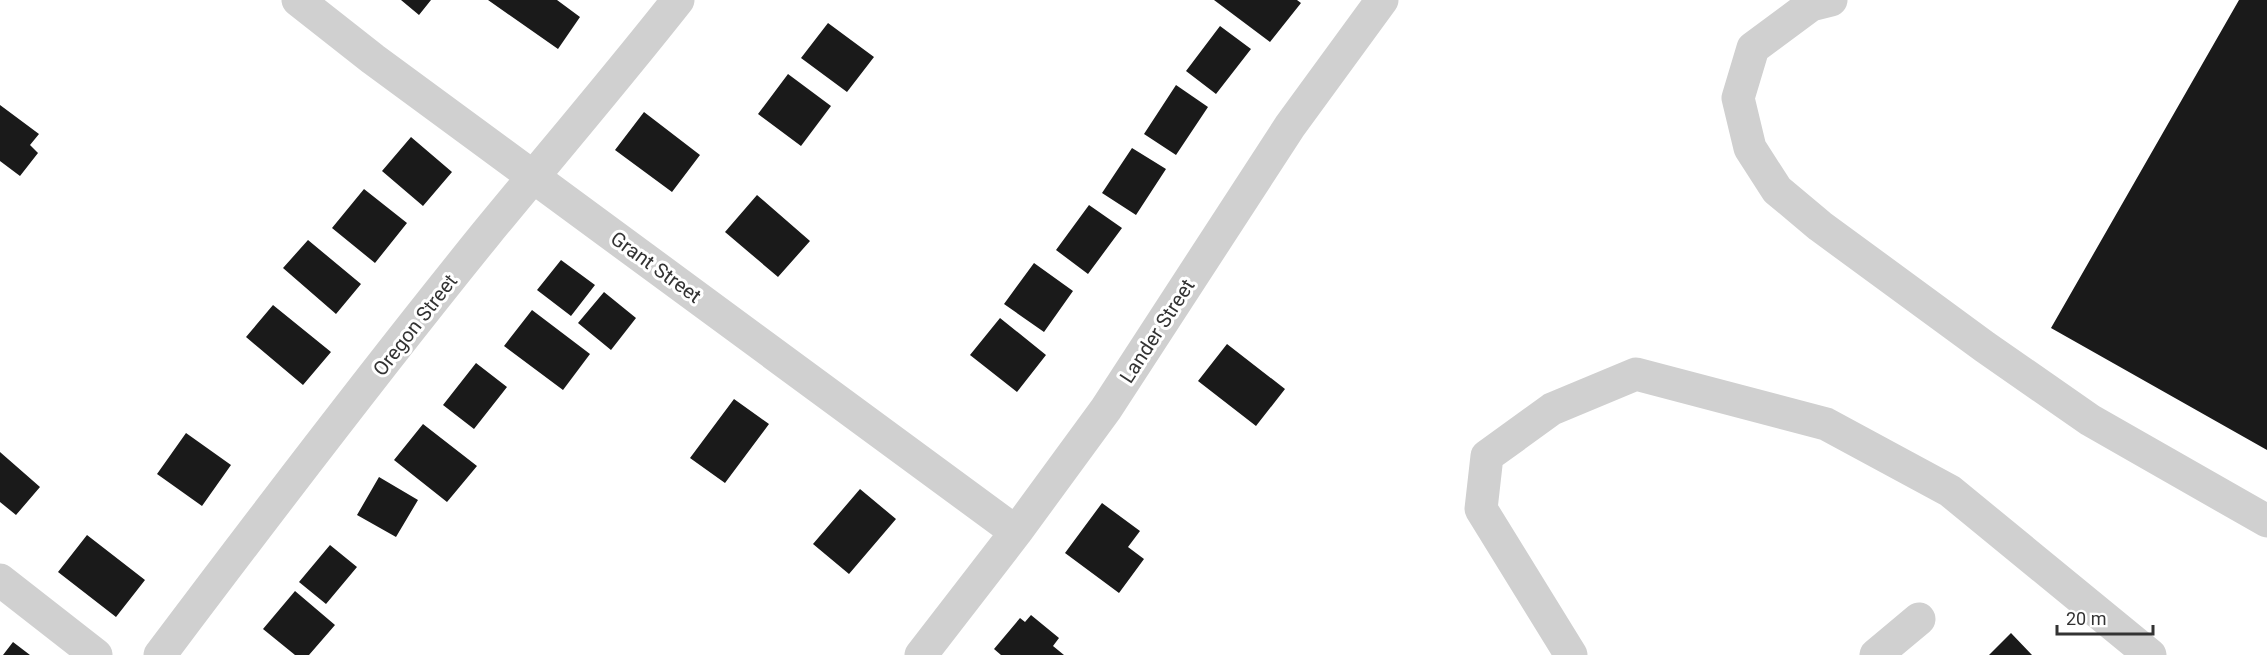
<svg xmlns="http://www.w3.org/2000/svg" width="2267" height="655" viewBox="0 0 2267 655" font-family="Roboto,sans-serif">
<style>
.building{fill:#1a1a1a}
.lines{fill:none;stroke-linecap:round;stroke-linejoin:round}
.minor{stroke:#d0d0d0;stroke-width:33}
.labels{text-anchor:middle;stroke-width:6;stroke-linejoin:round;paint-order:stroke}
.street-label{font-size:20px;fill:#333;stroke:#fff}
</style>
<rect width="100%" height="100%" fill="#fff"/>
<path class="building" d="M401,0H431L419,15Z
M488,0H557L580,17L558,49Z
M1214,0H1297L1301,3L1270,42Z
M2239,0H2267V450L2051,328Z
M828,23L874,57L847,92L801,58Z
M1220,26L1251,49L1216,94L1186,71Z
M788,74L831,106L801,146L758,114Z
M1176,85L1208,107L1176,155L1144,134Z
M0,105L39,134L30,145L38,153L20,176L0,161Z
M644,112L700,155L672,192L615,150Z
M411,137L452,172L423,206L382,171Z
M1132,148L1166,169L1136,215L1102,193Z
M364,189L407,223L375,263L332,228Z
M757,195L810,241L778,277L725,232Z
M1089,205L1122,228L1088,274L1056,250Z
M308,240L361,284L336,314L283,268Z
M561,260L595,285L571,316L537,290Z
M1034,263L1073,291L1044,332L1004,304Z
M604,292L636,318L611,350L578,323Z
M273,305L331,352L303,385L246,337Z
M532,310L590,354L563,390L504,346Z
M1000,318L1046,355L1017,392L970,355Z
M1227,344L1285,389L1256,426L1198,381Z
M476,363L507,387L474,429L443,405Z
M734,399L769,424L725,483L690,458Z
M423,424L477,466L447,502L394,460Z
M186,433L231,465L202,506L157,474Z
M0,452L40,487L16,515L0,502Z
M379,477L418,500L396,537L357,515Z
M860,489L896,519L849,574L813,544Z
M1102,503L1140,531L1128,547L1144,559L1119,593L1065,553Z
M87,535L145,580L116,617L58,572Z
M330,545L357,567L326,604L299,582Z
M295,591L335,625L309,655H295L263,629Z
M1031,615L1059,638L1053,646L1064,655H1001L994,649L1020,618L1025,622Z
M2011,633L2032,655H1989Z
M13,642L30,655H3Z"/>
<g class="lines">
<path class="minor" d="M298,0L373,59L1016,532
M1831,0L1811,5L1753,48L1738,98L1750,148L1777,190L1820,226L1985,347L2090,420L2267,521
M0,580L96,655
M160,655C266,514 374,372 485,235C549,157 615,80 678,0
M921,655L1016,532L1106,409L1290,126L1382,0
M1571,655L1481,509L1487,456L1552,409L1636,374L1826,424L1950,491L2150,655
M1876,655L1919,619"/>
</g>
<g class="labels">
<g class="street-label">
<text transform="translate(656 267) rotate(36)" y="7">Grant Street</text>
<text transform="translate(415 325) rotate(-52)" y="7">Oregon Street</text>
<text transform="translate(1157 331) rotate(-57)" y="7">Lander Street</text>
</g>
</g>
<path d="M2057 625v9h96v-9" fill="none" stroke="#333333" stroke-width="3"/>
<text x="2066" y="625" font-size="18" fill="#333333" stroke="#ffffff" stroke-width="4.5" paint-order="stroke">20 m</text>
</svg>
